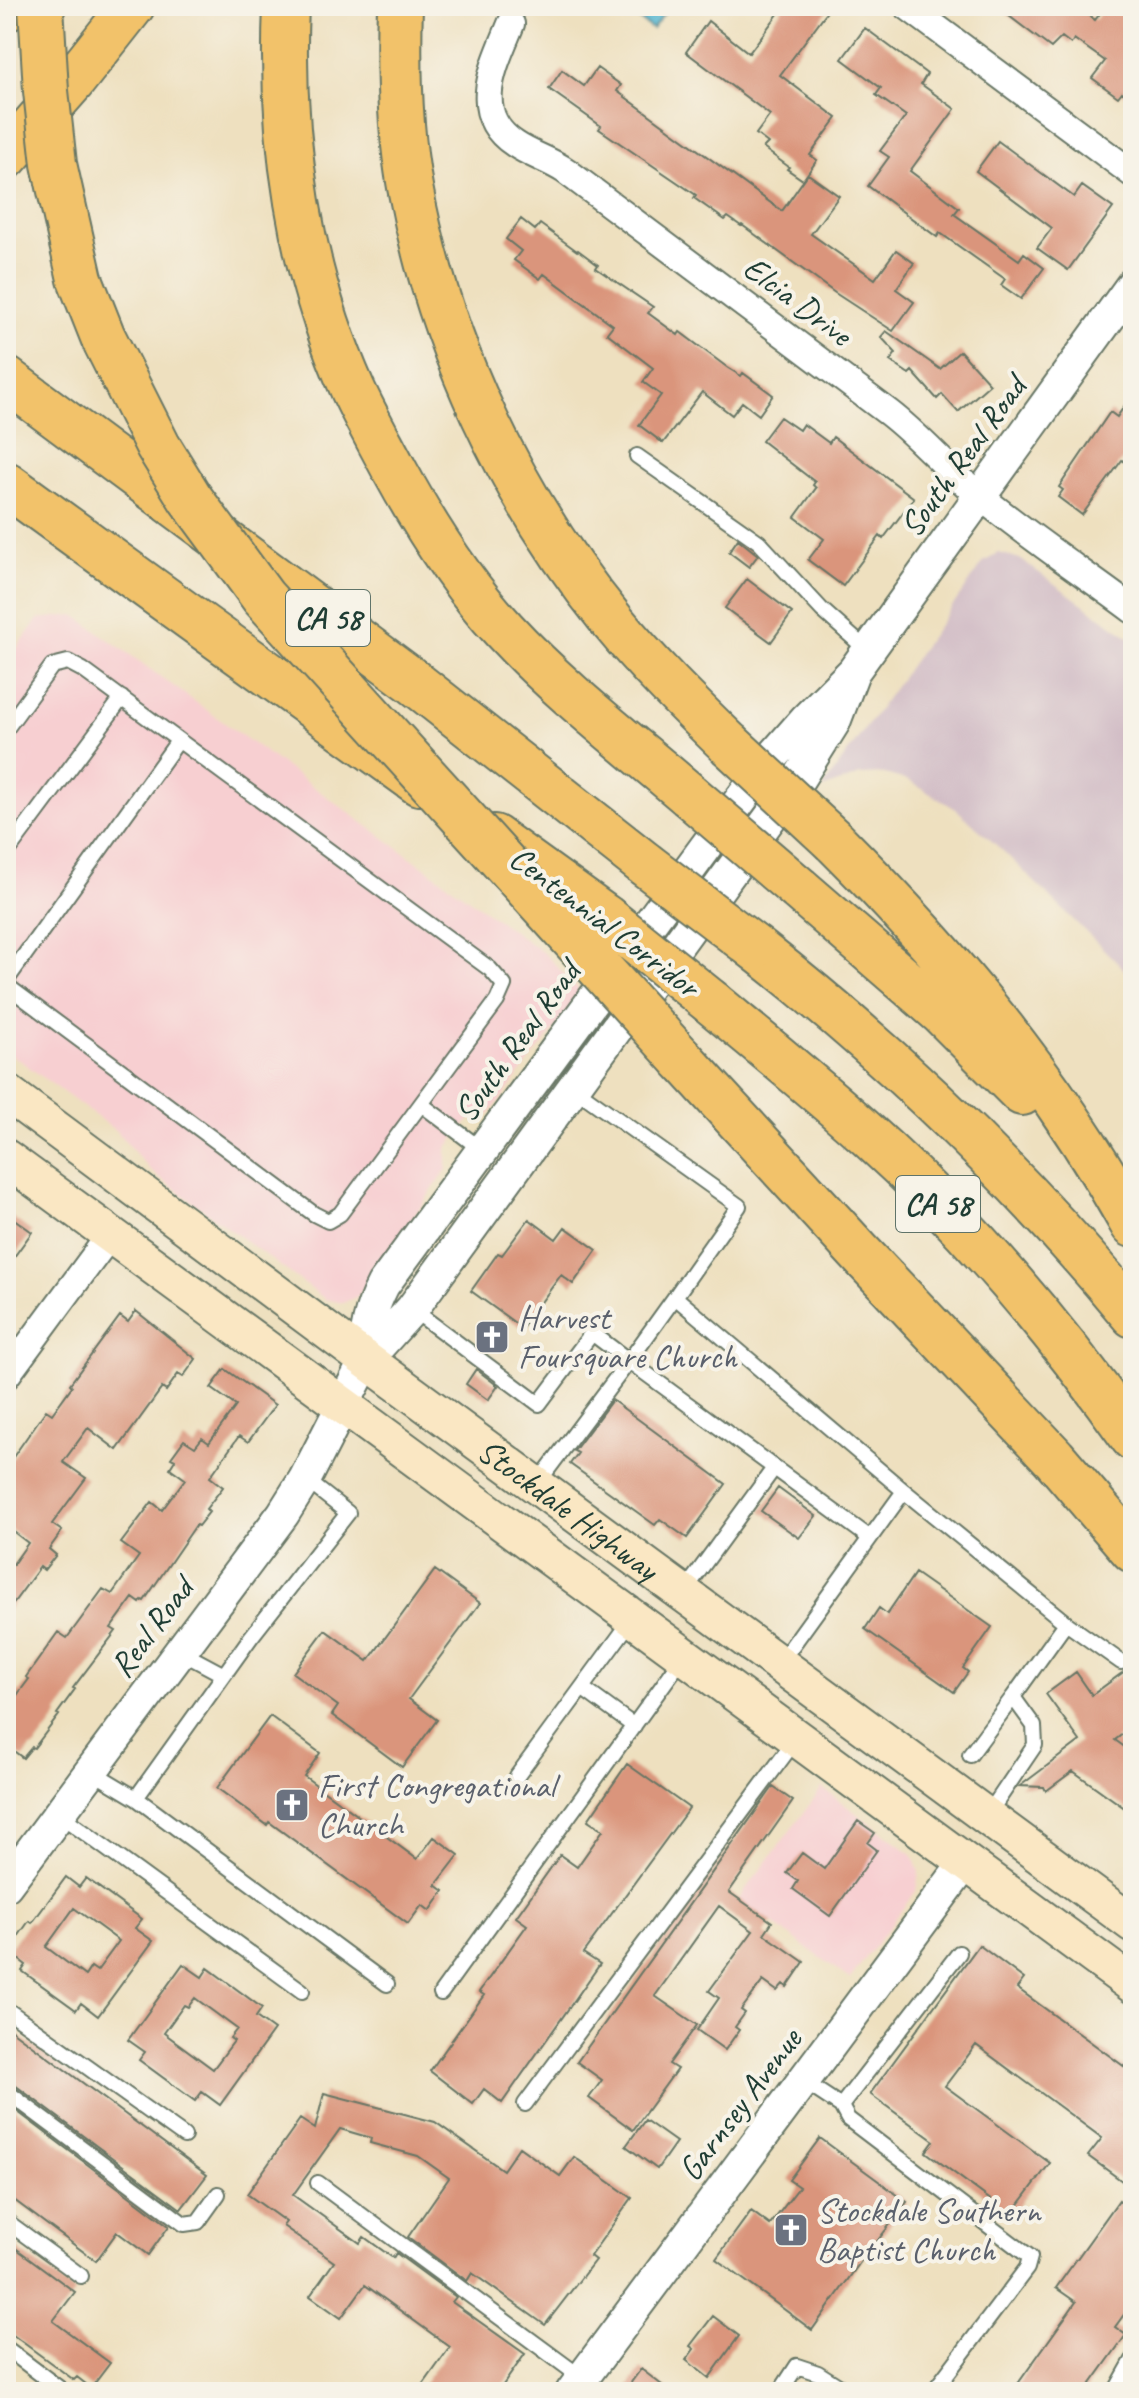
<svg xmlns="http://www.w3.org/2000/svg" width="1139" height="2398" viewBox="0 0 1139 2398" font-family="Caveat,sans-serif">
<style>
.built{fill:#f7cfd1}
.industrial{fill:#d2bdc6}
.water{fill:#52b5d0;stroke:#387982;stroke-width:2}
.building{fill:#da957b;fill-rule:evenodd}
.lines{fill:none;stroke-linecap:round;stroke-linejoin:round}
.service-casing{stroke:#677665;stroke-width:18}
.minor-casing{stroke:#677665;stroke-width:30}
.tertiary-casing{stroke:#677665;stroke-width:36}
.secondary-casing{stroke:#677665;stroke-width:40}
.motorway-casing{stroke:#677665;stroke-width:48}
.service{stroke:#fff;stroke-width:14}
.minor{stroke:#fff;stroke-width:26}
.tertiary{stroke:#fff;stroke-width:32}
.secondary{stroke:#fae7c3;stroke-width:36}
.motorway{stroke:#f2c26a;stroke-width:44}
.motorway-bridge-casing{stroke:#677665;stroke-width:48;stroke-linecap:butt}
.motorway-bridge{stroke:#f2c26a;stroke-width:44}
.labels{text-anchor:middle;stroke-width:8;stroke-linejoin:round;paint-order:stroke}
.shield{fill:#f7f3e8;stroke:#60746a;stroke-width:2}
.shield-label{font-size:32px;font-weight:bold;fill:#1f3d34}
.street-label{font-size:34px;fill:#1f3d34;stroke:#f7f3e8}
.worship-label{font-size:34px;fill:#5b616d;stroke:#f7f3e8;text-anchor:start}
</style>
<rect width="100%" height="100%" fill="#f7f3e8"/>
<filter id="ink" filterUnits="userSpaceOnUse"><feTurbulence type="fractalNoise" baseFrequency=".0125" numOctaves="2"/><feDisplacementMap in="SourceGraphic" scale="16" xChannelSelector="R" yChannelSelector="G"/><feConvolveMatrix kernelMatrix="1 2 1 2 8 2 1 2 1" color-interpolation-filters="sRGB"/></filter>
<filter id="wash" filterUnits="userSpaceOnUse"><feTurbulence type="fractalNoise" baseFrequency=".006" numOctaves="4" result="noise"/><feDisplacementMap in="SourceGraphic" scale="32" xChannelSelector="R" yChannelSelector="G"/><feGaussianBlur stdDeviation="1.8" result="paint"/><feColorMatrix in="noise" values="0 0 0 0 0 0 0 0 0 0 0 0 0 0 0 0 0 1.4 0 .05"/><feComposite in="paint" operator="in"/></filter>
<g filter="url(#wash)">
<rect width="100%" height="100%" fill="#eee0bf"/>
<path class="built" d="M75,615L545,954L582,993L488,1116L472,1117L447,1148V1169L358,1296L343,1303L325,1299L152,1172L116,1131L11,1054L8,1027L6,1025V663L38,619Z
M822,1788L912,1854L919,1872L916,1891L850,1979L739,1899Z"/>
<path class="industrial" d="M999,553L1020,559L1133,640V978L1003,851L956,809L909,781L885,774L860,775L822,789L984,562Z"/>
<path class="water" d="M621,6H670L652,29Z"/>
<g id="blocks">
<path class="building" d="M784,6H831L780,75L837,118L810,155L817,160L803,180L787,169L789,167L763,148L768,143L756,134L770,115L686,52L708,21L749,53Z
M996,6H1077L1095,20L1106,6H1133V101L1122,92L1118,97L1092,78L1105,61L1074,39L1071,44L1062,37L1051,48Z
M865,28L927,74L921,84L955,109L910,171L959,208L954,214L1019,260L1024,253L1044,268L1021,299L1001,285L1005,279L940,233L937,237L868,186L889,157L880,151L906,116L876,95L881,88L842,59Z
M597,68L621,85L617,91L782,211L808,174L839,196L811,234L875,279L896,250L914,263L896,289L914,302L893,331L835,293L742,225L741,226L728,217L725,220L694,198L696,195L599,129L601,126L549,89L562,70L584,86Z
M998,141L1074,197L1082,186L1113,208L1068,270L1037,248L1052,228L976,171Z
M521,219L535,230L540,224L577,251L578,250L598,265L596,268L653,307L648,313L678,335L680,332L728,368L741,376L743,373L773,395L759,415L742,402L732,415L702,392L663,443L639,425L661,395L643,382L653,368L607,333L613,325L544,274L540,279L514,260L521,251L506,239Z
M886,331L940,369L960,351L990,384L958,412L942,394L937,399L912,371L909,374L890,361L896,353L881,337Z
M1133,393V450L1125,462L1122,460L1082,515L1058,497L1063,490L1059,487L1110,412L1117,417Z
M780,417L799,430L803,424L829,443L833,437L914,498L883,539L880,536L843,586L808,560L824,539L795,517L816,488L813,485L815,482L762,441Z
M738,539L758,555L749,567L729,552Z
M747,579L792,613L771,642L725,608Z
M6,1213L32,1232L6,1268Z
M529,1219L556,1239L565,1227L597,1250L573,1284L561,1275L522,1328L471,1291L498,1253L502,1255Z
M136,1311L196,1359L183,1377L178,1374L166,1391L162,1388L117,1450L88,1428L63,1462L86,1478L52,1524L62,1531L49,1549L56,1555L44,1570L40,1567L6,1613V1574L28,1543L6,1526V1467L46,1410L52,1414L72,1386L70,1384L120,1316L128,1322Z
M225,1369L275,1405L248,1442L239,1436L210,1477L223,1487L206,1509L209,1512L198,1526L196,1525L144,1601L142,1600L140,1603L133,1598L111,1628L116,1631L73,1688L75,1689L57,1714L59,1715L34,1748L32,1747L23,1758L6,1745V1710L29,1679L26,1677L58,1632L67,1638L103,1589L112,1594L139,1556L121,1543L152,1502L162,1510L185,1479L170,1468L175,1460L171,1458L184,1440L195,1447L202,1438L209,1443L236,1406L211,1388Z
M476,1369L498,1386L488,1400L466,1384Z
M612,1400L726,1484L687,1538L660,1519L655,1525L570,1464L578,1453L574,1451Z
M778,1488L816,1516L799,1538L761,1511Z
M435,1570L480,1603L409,1699L437,1720L402,1767L332,1715L338,1706L293,1673L325,1630L368,1661Z
M915,1573L992,1627L963,1668L968,1672L954,1692L865,1629L879,1608L887,1614Z
M1133,1665V1726L1115,1740L1133,1753V1814L1073,1771L1046,1791L1044,1787L1020,1786L1080,1741L1046,1694L1076,1672L1092,1695Z
M270,1716L320,1753L304,1776L417,1859L434,1837L459,1855L436,1885L444,1891L430,1911L422,1905L408,1924L269,1822L267,1825L217,1788Z
M627,1764L689,1808L583,1953L600,1964L502,2103L484,2089L473,2104L430,2071L484,1995L479,1992L527,1925L516,1917L560,1855L577,1867L603,1830L588,1820Z
M773,1787L793,1801L729,1892L772,1922L764,1934L804,1962L787,1987L783,1984L777,1991L763,1981L741,2010L745,2013L735,2027L739,2030L725,2050L697,2030L719,1998L709,1991L753,1931L719,1906L655,1996L697,2025L669,2064L677,2069L633,2130L589,2098L602,2080L577,2062Z
M858,1821L875,1833L868,1843L877,1850L830,1916L793,1889L798,1881L787,1873L802,1853L824,1869Z
M66,1877L79,1887L86,1878L142,1919L135,1928L153,1941L98,2016L81,2003L76,2010L22,1971L26,1965L8,1951L29,1921L32,1923ZM74,1908L119,1941L97,1971L91,1967L85,1976L46,1947Z
M979,1945L1024,1979L1017,1988L1133,2073V2189L1088,2156L1102,2138L976,2045L945,2086L1050,2163L1011,2215L926,2152L934,2141L870,2094Z
M183,1964L202,1977L208,1968L262,2008L256,2017L274,2030L220,2105L202,2092L195,2101L139,2060L145,2052L128,2040ZM195,1998L237,2029L230,2038L234,2041L213,2069L164,2033L184,2005L188,2007Z
M6,2026L207,2175L181,2209L12,2083L6,2081Z
M324,2093L435,2122L503,2170L519,2147L560,2176L574,2157L632,2198L590,2256L595,2260L545,2325L472,2273L467,2281L408,2237L449,2178L418,2156L370,2143L371,2138L340,2129L293,2195L360,2243L364,2237L393,2258L396,2253L456,2297L452,2302L525,2354L498,2392H418L450,2347L365,2285L341,2318L310,2296L334,2262L283,2226L286,2222L247,2194L300,2119L315,2129Z
M6,2103L169,2226L148,2255L117,2232L96,2261L6,2194Z
M645,2120L676,2142L657,2169L626,2146Z
M820,2138L907,2202L875,2244L874,2243L812,2330L716,2259L751,2211L770,2225L799,2187L789,2180Z
M1119,2200L1133,2210V2302L1115,2327L1126,2335L1085,2392H1012L1076,2302L1056,2288Z
M6,2241L75,2292L53,2321L110,2363L91,2388L77,2377L74,2380L6,2330Z
M713,2316L739,2336L709,2378L686,2360L694,2349L690,2346Z
M641,2369L671,2392H624Z"/>
</g>
</g>
<g filter="url(#ink)">
<use href="#blocks" fill-opacity="0" stroke="#677665" stroke-width="2"/>
<g class="lines">
<g class="service-casing">
<path id="service" d="M637,456L759,542L822,610L868,651
M6,729L52,666L68,662L83,670L490,969L504,985L497,1001L421,1104L482,1150
M6,854L122,698
M6,981L178,741
M6,985L314,1214L328,1221L340,1214L421,1104
M574,1088L739,1206L675,1297L904,1491L779,1664
M675,1297L629,1361L870,1538
M412,1309L539,1404L592,1333L629,1361L536,1485
M904,1491L1066,1623
M683,1593L774,1468
M181,1652L224,1675
M582,1688L634,1726
M970,1755L1013,1697
M91,1771L136,1798L387,1984
M517,1776L633,1618
M136,1798L251,1637L348,1513L305,1479
M59,1814L302,1991
M987,1816L1035,1745L1034,1726L1013,1697L1066,1623L1121,1662
M441,1993L684,1656
M6,2009L184,2136
M803,2081L841,2106
M6,2091L184,2224L198,2222L218,2194
M525,2104L797,1738
M318,2183L582,2378
M6,2221L81,2276
M6,2348L64,2392
M780,2392L797,2366L818,2373L848,2392
M933,2392L1027,2268L1030,2257L848,2119L841,2106L959,1953
M1115,2392L1133,2360"/>
</g>
<g class="minor-casing">
<path id="minor" d="M907,6L1133,174
M511,24C495,64 468,113 515,144C531,155 550,160 566,171L889,413C920,437 945,467 975,492C1025,534 1081,571 1133,610
M6,1376L110,1235"/>
</g>
<g class="tertiary-casing">
<path id="tertiary" d="M366,1360C365,1332 370,1310 383,1285L770,760L806,719L853,672L1133,284
M6,1885L283,1514L305,1479L366,1360L412,1309L799,778L834,722L853,672
M572,2392L966,1862"/>
</g>
<g class="secondary-casing">
<g id="secondary">
<path id="s1" d="M6,1092L366,1360L1133,1924"/>
<path d="M6,1158L1133,1985"/>
</g>
</g>
<g class="motorway-casing">
<path id="motorway" d="M286,6C280,137 299,270 353,390C366,418 381,444 395,471C426,528 460,582 504,630C560,691 627,742 689,795
M400,6C398,66 399,127 410,187C439,344 511,497 612,621C648,665 688,704 729,744
M6,9L9,6
M6,157L72,82L132,6
M6,379L410,679L645,864
M6,484L419,783
M494,837L605,917
M834,841C951,958 1053,1080 1133,1225
M799,889L941,1012L1022,1093
M754,947C893,1056 1020,1178 1133,1315
M711,1002C764,1046 818,1090 869,1136C968,1225 1056,1330 1133,1438
M681,1058L858,1251L1054,1458L1133,1550"/>
</g>
<use href="#service" class="service"/>
<use href="#minor" class="minor"/>
<use href="#tertiary" class="tertiary"/>
<use href="#secondary" class="secondary"/>
<use href="#motorway" class="motorway"/>
<g class="motorway-bridge-casing">
<path id="motorway-bridge" d="M41,6L46,91L54,164L80,279L103,337L158,446L190,498L263,597L681,1058
M729,744L834,841
M689,795L799,889
M645,864L754,947
M605,917L711,1002"/>
</g>
<use href="#motorway-bridge" class="motorway-bridge"/>
</g>
</g>
<defs>
<g id="church-square" transform="scale(1.8)"><rect x="-9" y="-9" width="18" height="18" rx="4" fill="#6b7280" stroke="#f7f3e8"/><path d="M-1.2-6h2.4v3.5h3.3v2.4h-3.3V6h-2.4V-.1h-3.3v-2.4h3.3Z" fill="#fff"/></g>
</defs>
<g fill-rule="evenodd">
<use href="#church-square" x="492" y="1337"/>
<use href="#church-square" x="292" y="1805"/>
<use href="#church-square" x="791" y="2230"/>
</g>
<g class="labels">
<g class="shield">
<rect x="286" y="590" width="84" height="56" rx="6"/>
<rect x="896" y="1176" width="84" height="56" rx="6"/>
</g>
<g class="shield-label">
<text x="328" y="629">CA 58</text>
<text x="938" y="1215">CA 58</text>
</g>
<g class="street-label">
<text transform="translate(798 300) rotate(37)" y="12">Elcia Drive</text>
<text transform="translate(962 456) rotate(-54)" y="12">South Real Road</text>
<text transform="translate(605 921) rotate(37)" y="12">Centennial Corridor</text>
<text transform="translate(516 1041) rotate(-54)" y="12">South Real Road</text>
<text dy="12" stroke="none"><textPath href="#s1" startOffset="700">Stockdale Highway</textPath></text>
<text transform="translate(151 1627) rotate(-53)" y="12">Real Road</text>
<text transform="translate(739 2104) rotate(-53)" y="12">Garnsey Avenue</text>
</g>
<g class="worship-label">
<text x="518" y="1329">Harvest<tspan x="518" dy="39">Foursquare Church</tspan></text>
<text x="318" y="1797">First Congregational<tspan x="318" dy="39">Church</tspan></text>
<text x="817" y="2222">Stockdale Southern<tspan x="817" dy="39">Baptist Church</tspan></text>
</g>
</g>
<rect width="1139" height="2398" fill="none" stroke="#f7f3e8" stroke-width="32"/>
</svg>
